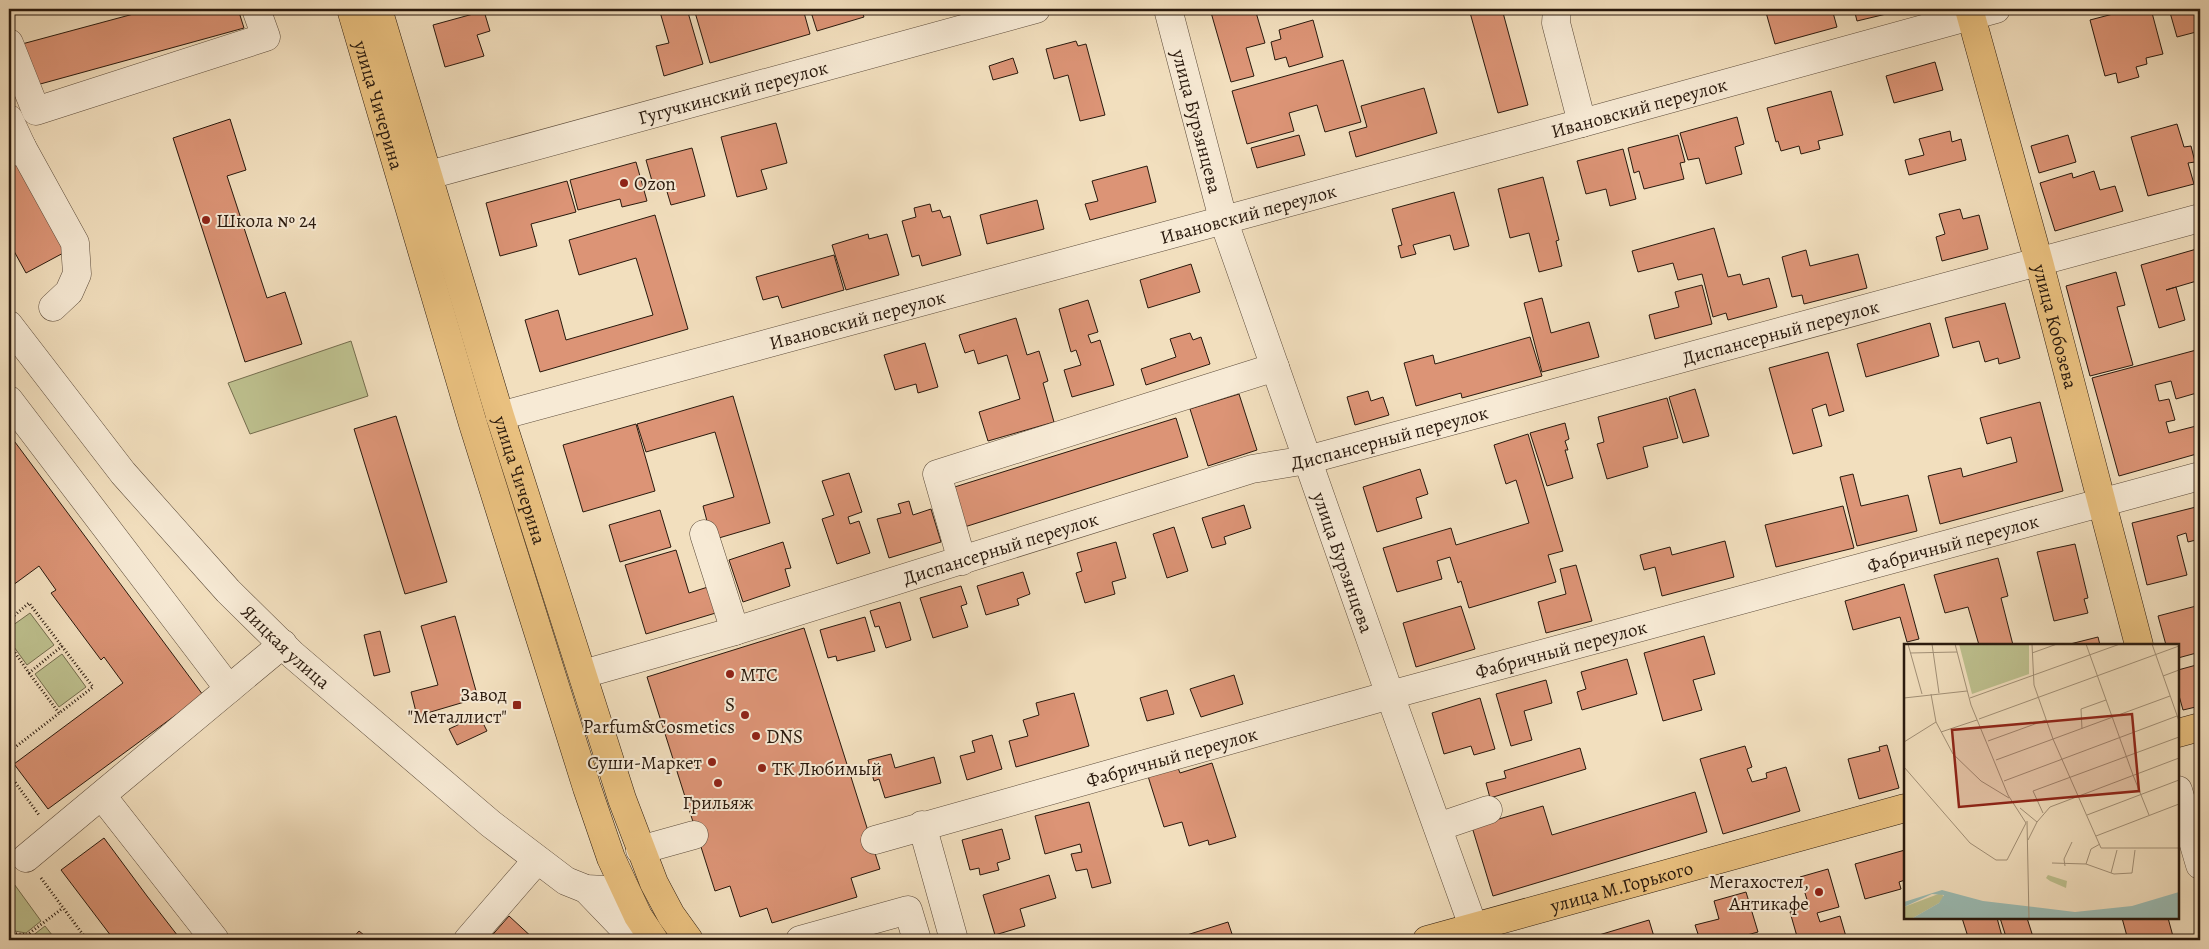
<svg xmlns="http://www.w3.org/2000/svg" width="2209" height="949" viewBox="0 0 2209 949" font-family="Alegreya,serif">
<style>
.green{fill:#bec18f;stroke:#746d4e}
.building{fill:#dc9476;stroke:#29190d}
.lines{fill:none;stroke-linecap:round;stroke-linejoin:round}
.minor-casing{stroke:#5b4a39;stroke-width:29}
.major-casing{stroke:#29190d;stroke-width:29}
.path{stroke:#29190d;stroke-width:3;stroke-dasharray:1 2.5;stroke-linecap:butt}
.minor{stroke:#f7ead5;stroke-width:28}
.major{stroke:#e9c07f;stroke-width:28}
.poi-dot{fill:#8f2418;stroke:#f7ead5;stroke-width:2}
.labels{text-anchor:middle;stroke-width:4;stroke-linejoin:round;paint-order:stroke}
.street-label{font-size:19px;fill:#29190d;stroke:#f7ead5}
.poi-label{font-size:19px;fill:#29190d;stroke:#f7ead5;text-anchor:start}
.inset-road{fill:none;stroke:#a29077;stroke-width:1}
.view{fill:#8f2418;fill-opacity:0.15;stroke:#8f2418;stroke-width:2.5}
.inset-edge{fill:none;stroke:#29190d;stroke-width:2.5}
</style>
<rect width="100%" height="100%" fill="#f2dfbe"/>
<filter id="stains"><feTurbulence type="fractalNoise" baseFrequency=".004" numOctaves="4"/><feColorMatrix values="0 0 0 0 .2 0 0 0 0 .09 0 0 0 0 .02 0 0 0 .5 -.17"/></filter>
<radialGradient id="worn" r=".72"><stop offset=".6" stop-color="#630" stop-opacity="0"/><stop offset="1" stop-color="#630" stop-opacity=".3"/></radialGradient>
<path class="green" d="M351,341L368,396L250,434L228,383Z
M30,613L54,645L27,665L9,640V628Z
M62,654L86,687L59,707L35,674Z
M9,877L41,921L26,933L9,930Z
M45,926L56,940H9V937L27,940Z"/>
<path class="building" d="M152,9H238L244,28L33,86L22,44Z
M670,9H687L703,64L664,76L656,46L669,43L660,12Z
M694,9H803L810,34L710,63Z
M810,9H861L864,17L817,31Z
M1210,9H1255L1265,43L1246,48L1254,76L1231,82Z
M1469,9H1502L1528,105L1498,113Z
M1765,9H1832L1837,27L1775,44Z
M1854,9H1907L1857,21Z
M2132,9H2151L2163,54L2146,58L2147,64L2136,67L2139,77L2118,83L2116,73L2105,76L2090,20Z
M2169,9H2200V31L2177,37Z
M484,11L490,31L477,35L484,56L445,67L433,25Z
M1313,20L1323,57L1289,67L1286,57L1275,60L1271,42L1281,39L1279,30Z
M1076,41L1078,46L1086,44L1105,115L1080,121L1068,75L1054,79L1046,49Z
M1013,58L1018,73L993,80L989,66Z
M1343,60L1361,122L1325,132L1317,105L1289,113L1294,131L1247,144L1232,91Z
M1935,62L1943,90L1894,103L1886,76Z
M1424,88L1437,133L1356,157L1349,132L1367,127L1361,106Z
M1831,91L1843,135L1818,141L1820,149L1801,154L1799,146L1781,151L1778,141L1776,142L1767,108Z
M1737,117L1744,144L1735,147L1742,174L1706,184L1699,158L1688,160L1680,133Z
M230,119L246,170L227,176L267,298L285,292L302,344L245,362L173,138Z
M776,123L787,163L761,170L767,189L737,197L721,137Z
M2177,124L2184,147L2191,146L2195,162L2188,163L2194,184L2148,196L2131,137Z
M1950,131L1952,142L1961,139L1966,160L1909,175L1905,160L1924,155L1919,139Z
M1299,135L1305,155L1257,168L1251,148Z
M1678,135L1685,162L1680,163L1684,179L1644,189L1639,171L1634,173L1628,148Z
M2068,135L2076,162L2039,173L2031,146Z
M692,148L705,196L671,205L665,185L654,188L646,160Z
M1623,149L1636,199L1610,206L1606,189L1586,194L1577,161Z
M636,162L647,201L622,207L620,199L578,210L570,180Z
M19,163L67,251L26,273L9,242V169Z
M1147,166L1156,202L1090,220L1085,204L1098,201L1092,181Z
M2094,171L2100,190L2115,186L2123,211L2055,231L2040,183L2072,173L2073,178Z
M1543,177L1559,240L1556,241L1562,266L1539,272L1529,233L1510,238L1498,189Z
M567,181L576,212L531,224L537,246L500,256L486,203Z
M1454,192L1469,246L1454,250L1450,235L1413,245L1416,254L1401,258L1398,246L1402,245L1392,209Z
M1037,200L1044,229L987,244L980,215Z
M930,204L932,212L940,210L943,218L950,216L961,255L922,266L919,255L912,257L902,221L916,217L914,208Z
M1960,209L1963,219L1979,215L1988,249L1942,261L1936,237L1945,234L1939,214Z
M655,215L688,329L540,372L525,320L558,310L566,340L653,315L636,258L579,275L569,240Z
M1714,228L1728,277L1740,274L1743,285L1769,278L1777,307L1728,320L1726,313L1713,317L1702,274L1678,280L1673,263L1638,272L1632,251Z
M868,234L869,239L887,234L899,275L846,290L832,245Z
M2200,248V280L2166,290L2176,287L2185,320L2159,328L2141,265Z
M1806,250L1810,266L1858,254L1867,288L1804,304L1802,295L1792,297L1782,257Z
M834,255L844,290L782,308L778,296L763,300L756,277Z
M1191,264L1200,292L1148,308L1140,280Z
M2116,272L2125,305L2117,307L2133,365L2090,376L2066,286Z
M1702,285L1712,324L1655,339L1649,315L1679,307L1675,292Z
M1542,298L1551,333L1589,322L1599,357L1542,372L1524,303Z
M1088,300L1098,332L1088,335L1091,343L1100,340L1114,385L1072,397L1064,370L1081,365L1076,350L1071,352L1059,309Z
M2005,303L2020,358L1999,364L1998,358L1985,362L1979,341L1953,348L1945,318Z
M1016,318L1027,355L1039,351L1048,381L1043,383L1054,422L988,441L979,412L1020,399L1007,355L978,364L974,350L965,353L959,335Z
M1930,323L1939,356L1866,377L1857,344Z
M1190,333L1193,340L1201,337L1210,364L1146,385L1141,369L1176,357L1170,339Z
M1530,337L1542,376L1462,398L1461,393L1416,406L1404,363L1433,355L1435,364Z
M925,343L938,387L918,393L916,384L895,390L884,355Z
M2200,349V392L2176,399L2171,381L2155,385L2159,401L2169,399L2175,420L2166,422L2169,433L2200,425V453L2119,476L2092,378Z
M1828,352L1844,411L1829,416L1826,404L1812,409L1822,446L1793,454L1769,368Z
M1695,389L1709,436L1683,443L1669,397Z
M1368,391L1371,401L1383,397L1389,415L1355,425L1347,397Z
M1239,394L1257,450L1208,466L1190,409Z
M733,396L770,523L712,540L703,506L734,497L715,432L646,452L637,424Z
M1667,398L1678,438L1643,447L1648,467L1607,479L1597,444L1604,442L1598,417Z
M2040,402L2063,491L1940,524L1928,476L1961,468L1963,477L2017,462L2011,437L1987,444L1980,418Z
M396,416L447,582L405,594L354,429Z
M1176,418L1188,457L958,529L945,490Z
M1565,423L1569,439L1565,441L1568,450H1565L1573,478L1547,486L1530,433Z
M636,424L655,491L583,512L563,445Z
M9,434L203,695L48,809L14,764L123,683L104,657L101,660L51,593L56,590L39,566L9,588V518L10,517L9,515Z
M1528,434L1563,551L1548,555L1556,582L1469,608L1461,581L1458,583L1450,557L1437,561L1442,579L1397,592L1383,548L1451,528L1456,545L1529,523L1516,480L1506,484L1494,445Z
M1420,469L1428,494L1416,498L1422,518L1377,532L1363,487Z
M849,473L862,512L848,517L850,524L859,521L870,553L837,564L822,519L834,515L822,481Z
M1853,474L1861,506L1908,495L1917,531L1857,546L1840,477Z
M909,501L913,515L931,509L941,542L889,558L877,519L901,513L898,504Z
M1244,505L1251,528L1224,537L1226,544L1212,548L1202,518Z
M1843,506L1854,548L1776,567L1765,525Z
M2200,506V539L2188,542L2186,533L2177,536L2187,575L2147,585L2132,523Z
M660,510L671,547L620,562L609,525Z
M1174,527L1188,571L1167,578L1153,534Z
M1725,541L1734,577L1662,596L1655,567L1644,570L1640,555L1670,547L1672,555Z
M783,542L791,568L785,569L790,586L743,602L729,560Z
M1116,542L1126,578L1112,582L1115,594L1085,603L1076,573L1082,571L1077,553Z
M2075,544L2088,598L2084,599L2088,613L2054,621L2037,552Z
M676,550L689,593L711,586L719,612L646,634L625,565Z
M1998,558L2008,596L2001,598L2013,645H1979L1968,607L1945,613L1934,575Z
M1576,565L1592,621L1546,633L1538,602L1566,594L1560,569Z
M1023,572L1030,594L1017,599L1019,605L986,615L977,586Z
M1904,584L1919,639L1907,642L1900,617L1853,630L1845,601Z
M961,586L967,604L961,606L968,627L933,638L920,598Z
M900,602L911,640L886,648L879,626L875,627L870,611Z
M2200,605V652L2178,658V645H2166L2158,616Z
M1461,606L1475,649L1416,667L1403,623Z
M455,616L478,698L417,716L411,692L438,685L421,626Z
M865,617L875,651L837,661L836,656L828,658L820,630Z
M804,628L880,869L851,878L857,897L772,923L767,908L740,917L730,886L715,891L647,677Z
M380,631L390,672L374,676L364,635Z
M1704,636L1715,674L1693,680L1702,710L1663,721L1644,653Z
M2098,637L2100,645H2066Z
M1627,659L1637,694L1582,710L1577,692L1586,689L1581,672Z
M2200,664V706L2183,710L2178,692V670Z
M1234,675L1243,704L1201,717L1190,689Z
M1546,680L1552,703L1524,711L1532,740L1511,746L1496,694Z
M1167,690L1174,714L1147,721L1140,698Z
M1074,693L1089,746L1016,767L1009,741L1028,736L1023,720L1039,715L1036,703Z
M1480,698L1495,749L1474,755L1471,746L1444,754L1432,713Z
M479,715L487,731L457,745L449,729Z
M992,735L1002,769L967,780L960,756L975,752L972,741Z
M1887,745L1899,788L1859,799L1848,759L1880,751L1879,747Z
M1745,746L1752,767L1747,769L1752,782L1767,778L1766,773L1786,767L1800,811L1723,834L1700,759Z
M1580,748L1586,769L1490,798L1486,783L1506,778L1504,771Z
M891,754L895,768L934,757L941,783L885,798L879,779L874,781L868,760Z
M1176,763L1180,773L1212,763L1236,837L1209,845L1208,840L1189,846L1182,822L1164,827L1147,773Z
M1695,792L1707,832L1493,896L1472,827L1543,806L1552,835Z
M1089,802L1111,883L1092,888L1087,869L1076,871L1071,854L1082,852L1080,844L1045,854L1035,816Z
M1002,829L1010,859L997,863L999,870L980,875L979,868L970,870L962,840Z
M104,838L147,896L181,940H114L105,928L61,870Z
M1905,850V880L1899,882L1901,889L1865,899L1855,864Z
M1828,869L1839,907L1817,913L1820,922L1840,916L1847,940H1798L1790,912L1809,906L1800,877Z
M1049,875L1056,898L1020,909L1025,926L995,935L983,895Z
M1746,892L1758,932L1729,940H1700L1695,925L1719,919L1714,901Z
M509,916L535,940H488Z
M1962,918H1997L2003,940H1969Z
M2000,918H2027L2034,940H2007Z
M2122,918H2168L2174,940H2128Z
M1649,920L1655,940H1601L1599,935Z
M1228,922L1234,940H1171Z
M359,931L370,940H351Z"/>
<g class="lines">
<g class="minor-casing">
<g id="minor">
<path id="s1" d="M1168,9L1223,219L1390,695L1478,940"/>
<path d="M1557,9L1556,23L1582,123"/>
<path d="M9,43L36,111L266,37L256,9"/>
<path d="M9,119L22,147L9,153"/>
<path d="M22,147L75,243L77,274L69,292L53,307"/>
<path id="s2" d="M429,175L1036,9"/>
<path id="s3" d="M9,325L123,473L228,591L293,655L491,824L566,881L586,889L606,890L624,888"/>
<path d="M9,400L229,689"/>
<path id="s4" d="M500,416L1582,123L1996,9"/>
<path d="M704,534L735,631"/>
<path d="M962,561L937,474L1275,367"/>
<path id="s5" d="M583,674L735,631L1252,469L1307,460L2200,218"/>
<path d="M2178,790L2200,865"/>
<path d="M102,796L215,940"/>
<path d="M922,825L954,940"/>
<path d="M1438,827L1488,810"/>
<path id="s6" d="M875,840L1390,695L2200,476"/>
<path d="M640,850L694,835"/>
<path d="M26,858L283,644"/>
<path d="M586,889L635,940"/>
<path d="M468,940L537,860"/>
<path d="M800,940L908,910L917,940"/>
</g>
</g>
<g class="major-casing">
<g id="major">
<path id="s7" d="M351,9L473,424L587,788L611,858L638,916L654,940"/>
<path id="s8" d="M378,9L500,416L622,799L654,883L671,915L689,940"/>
<path id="s9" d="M1969,9L2039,262L2139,645"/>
<path d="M2178,733L2200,727"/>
<path id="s10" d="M1427,940L1905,808"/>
</g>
</g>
<path class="path" d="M9,620L29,603L93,687L9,752
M9,644L29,673L62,646
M29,673L59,713
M9,774L39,815
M41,878L87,940
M9,933L27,935L63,908"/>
<use href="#minor" class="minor"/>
<use href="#major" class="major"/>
</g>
<g class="poi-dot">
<circle cx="624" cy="183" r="5"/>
<circle cx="206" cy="220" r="5"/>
<circle cx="730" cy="674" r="5"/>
<rect x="512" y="700" width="10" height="10" rx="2.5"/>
<circle cx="745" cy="715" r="5"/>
<circle cx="756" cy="736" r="5"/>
<circle cx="712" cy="762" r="5"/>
<circle cx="762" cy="768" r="5"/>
<circle cx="718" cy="783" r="5"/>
<circle cx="1819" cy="892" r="5"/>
</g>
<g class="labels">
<g class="street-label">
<text dy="7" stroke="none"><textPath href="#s2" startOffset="315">Гугучкинский переулок</textPath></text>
<text dy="7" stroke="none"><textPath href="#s7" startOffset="100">улица Чичерина</textPath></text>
<text dy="7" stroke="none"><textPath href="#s4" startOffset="1180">Ивановский переулок</textPath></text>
<text dy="7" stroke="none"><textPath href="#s1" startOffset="116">улица Бурзянцева</textPath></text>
<text dy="7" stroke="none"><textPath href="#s4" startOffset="775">Ивановский переулок</textPath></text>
<text dy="7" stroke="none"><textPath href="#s4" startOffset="370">Ивановский переулок</textPath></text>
<text dy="7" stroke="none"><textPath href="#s9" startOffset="329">улица Кобозева</textPath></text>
<text dy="7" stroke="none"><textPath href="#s5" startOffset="1246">Диспансерный переулок</textPath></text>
<text dy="7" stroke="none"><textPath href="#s5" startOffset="841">Диспансерный переулок</textPath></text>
<text dy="7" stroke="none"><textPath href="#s8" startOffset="492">улица Чичерина</textPath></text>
<text dy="7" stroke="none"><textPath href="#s6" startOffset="1118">Фабричный переулок</textPath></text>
<text dy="7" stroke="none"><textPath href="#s5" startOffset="436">Диспансерный переулок</textPath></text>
<text dy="7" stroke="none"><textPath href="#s1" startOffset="581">улица Бурзянцева</textPath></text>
<text dy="7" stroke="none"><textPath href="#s3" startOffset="425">Яицкая улица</textPath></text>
<text dy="7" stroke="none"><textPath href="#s6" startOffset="712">Фабричный переулок</textPath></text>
<text dy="7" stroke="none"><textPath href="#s6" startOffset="308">Фабричный переулок</textPath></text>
<text dy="7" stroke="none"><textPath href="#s10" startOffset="202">улица М.Горького</textPath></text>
</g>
<g class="poi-label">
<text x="634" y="190">Ozon</text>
<text x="216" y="227">Школа № 24</text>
<text x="740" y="681">МТС</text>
<text x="507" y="701" text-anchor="end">Завод<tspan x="507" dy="22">"Металлист"</tspan></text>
<text x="735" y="711" text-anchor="end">S<tspan x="735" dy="22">Parfum&amp;Cosmetics</tspan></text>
<text x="766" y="743">DNS</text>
<text x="702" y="769" text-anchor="end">Суши-Маркет</text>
<text x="772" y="775">ТК Любимый</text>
<text x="718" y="809" text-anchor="middle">Грильяж</text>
<text x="1809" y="888" text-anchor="end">Мегахостел,<tspan x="1809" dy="22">Антикафе</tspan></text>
</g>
</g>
<g transform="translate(1904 644)">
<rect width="275" height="275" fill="#f2dfbe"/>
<path d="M55,0H125V30L68,50ZM144,231L163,237L162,244L146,237L142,234ZM37,249L40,253L35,259L7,275H0V263Z" fill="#bec18f"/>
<path d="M38,246L79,257L171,268L228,262L275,248V275H7L35,259L40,251L28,250L0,263V258Z" fill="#9bbcb4"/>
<path class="inset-road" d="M4,0L18,50M28,0L35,49M51,0L67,61L104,151L122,179M128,0L130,41L149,95L197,204H275M182,0L229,131M248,0L275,77M6,9L53,8M128,9L153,0M259,32L275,26M27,50L32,78L49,110L77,137L105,154M0,54L63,47M66,54L216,0M75,75L275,2M178,85L177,65L202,56M37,88L73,76M84,97L142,76M0,98L32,78M92,116L266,52M0,123L66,199L92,216H103L122,179M229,131L245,171M100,137L273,72M116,164L133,178M139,169L129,147L275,93M183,171L275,136M123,177L125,275M192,192L275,160M124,196L133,178L146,163L275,114M148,219L182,220L210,230L228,229L231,206M182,220L187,205L196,200M161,222L160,215L168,198M207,229L213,206"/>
<path class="view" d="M228,70L235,147L55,163L48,86Z"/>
<rect width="275" height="275" class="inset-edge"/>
</g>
<rect width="2209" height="949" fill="none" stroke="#f2dfbe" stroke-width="30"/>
<rect x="10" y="10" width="2189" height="929" fill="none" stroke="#29190d" stroke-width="2.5"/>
<rect x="15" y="15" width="2179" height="919" fill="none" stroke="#29190d"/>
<rect width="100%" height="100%" filter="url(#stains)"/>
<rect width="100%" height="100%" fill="url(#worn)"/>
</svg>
